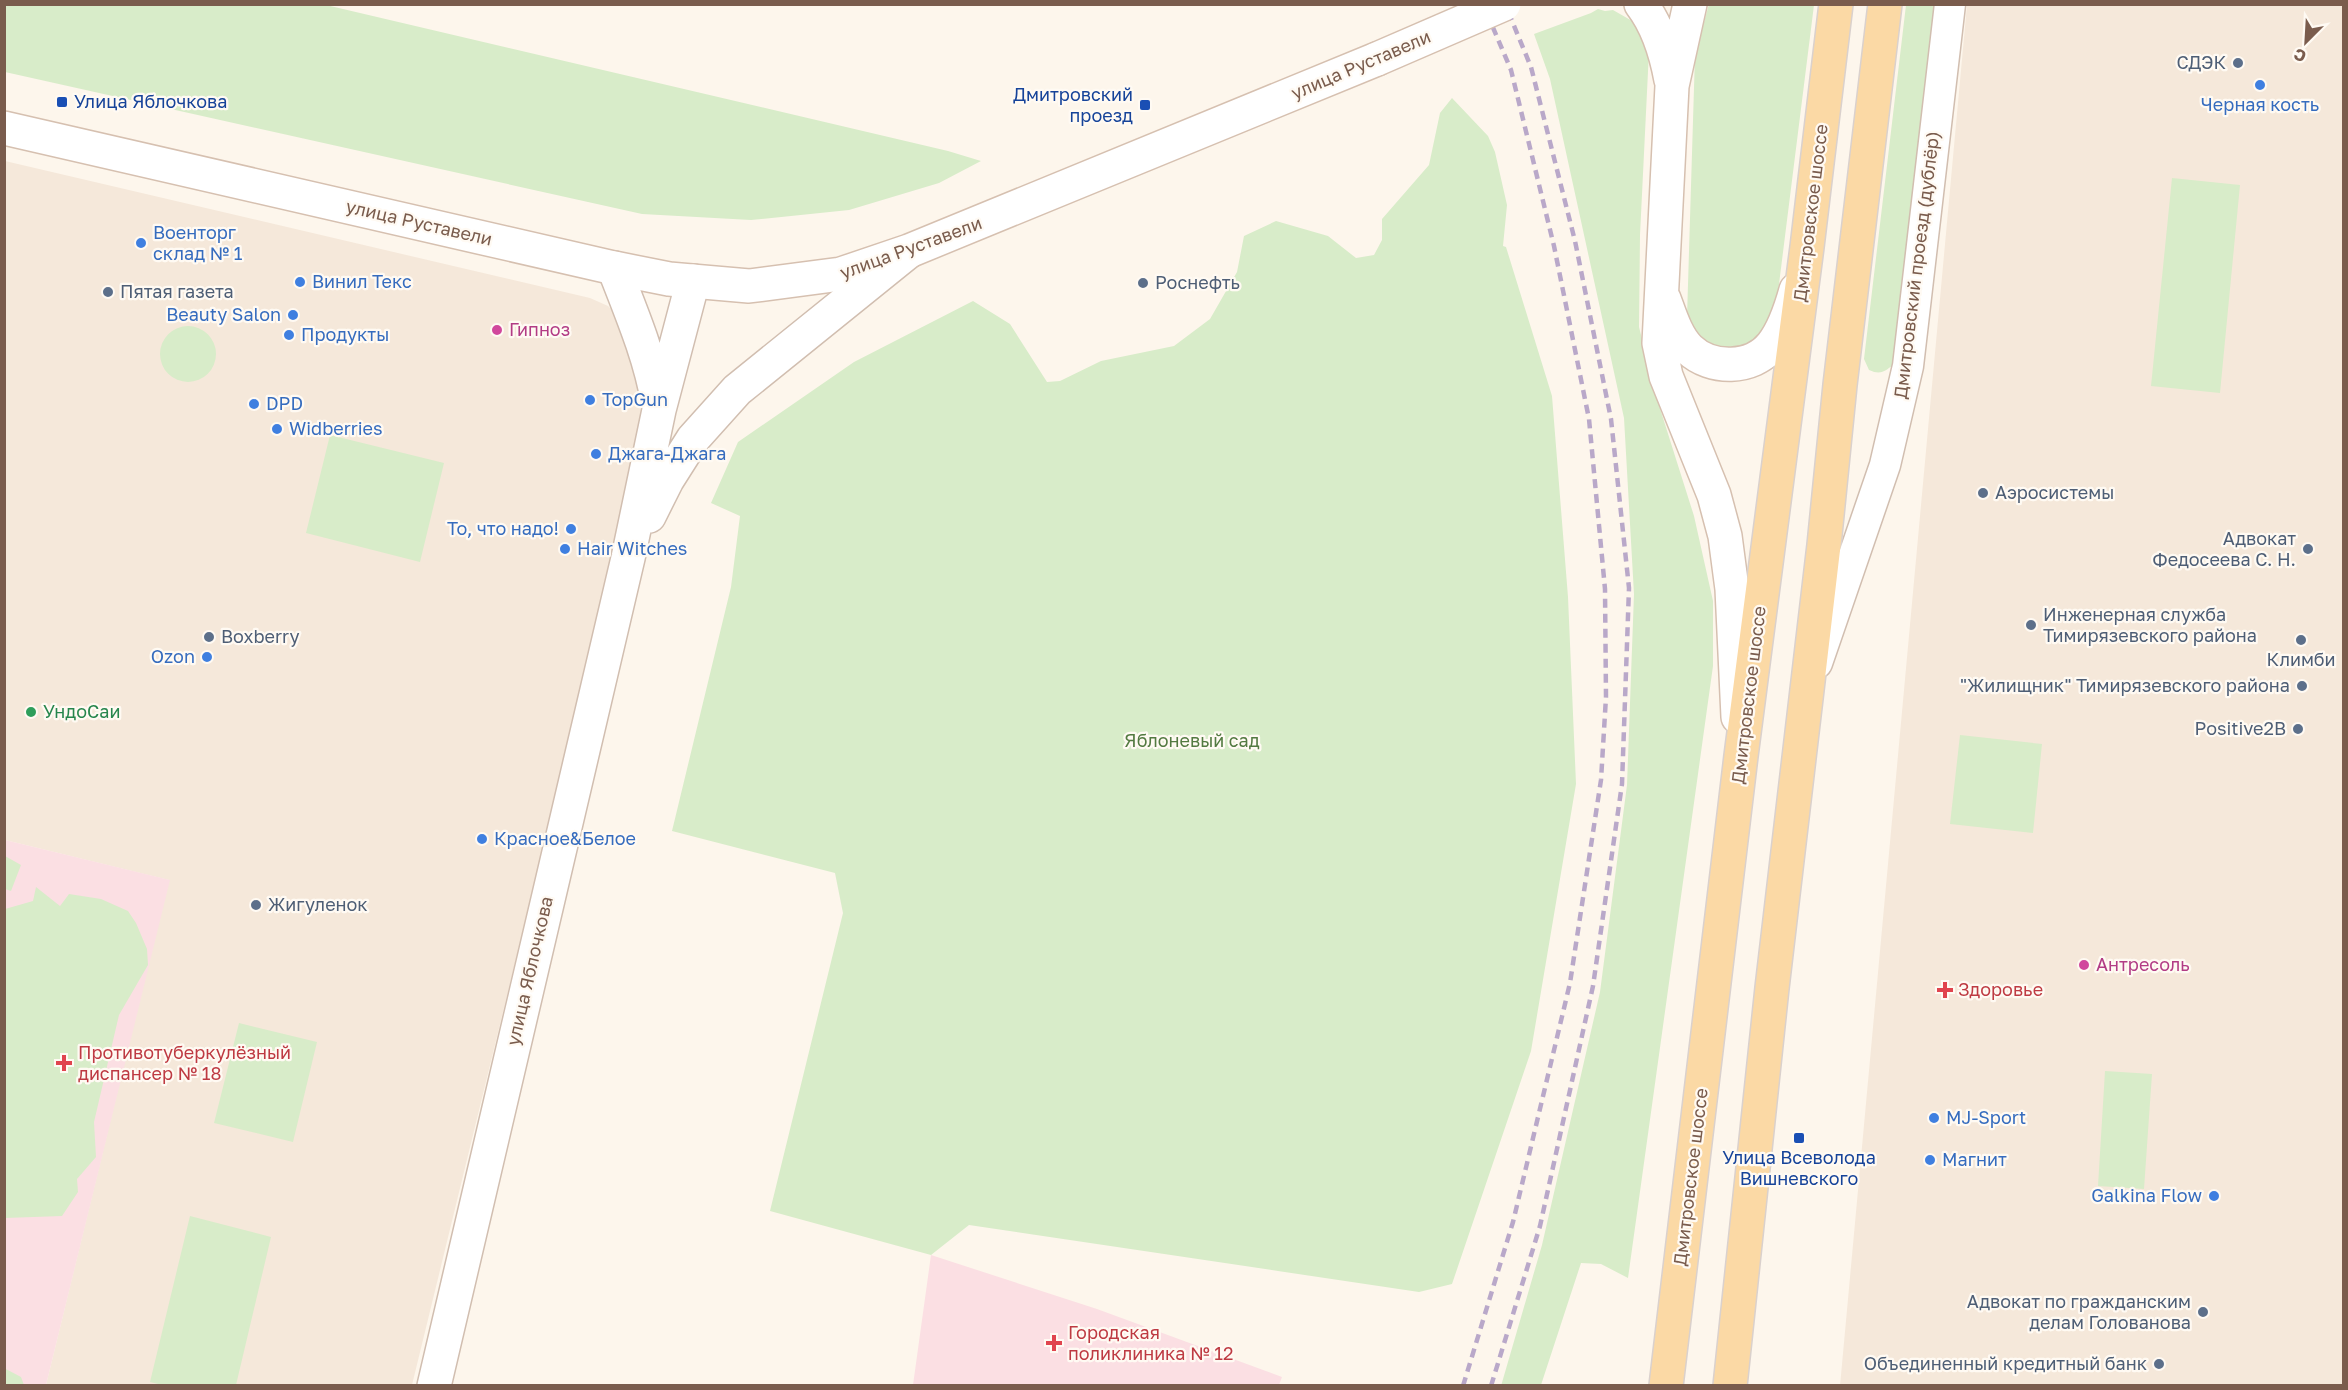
<svg xmlns="http://www.w3.org/2000/svg" width="2348" height="1390" viewBox="0 0 2348 1390" font-family="'Golos Text',sans-serif">
<style>
.residential{fill:#f5e8da}
.medical{fill:#fbdfe3}
.green{fill:#d8ecc9}
.lines{fill:none;stroke-linecap:round;stroke-linejoin:round}
.minor-casing{stroke:#d1beb0;stroke-width:33}
.tertiary-casing{stroke:#d1beb0;stroke-width:36}
.secondary-casing{stroke:#d6c0b0;stroke-width:36}
.primary-casing{stroke:#dad1cd;stroke-width:36}
.minor{stroke:#fff;stroke-width:30}
.tertiary{stroke:#fff;stroke-width:33}
.secondary{stroke:#fff;stroke-width:33}
.primary{stroke:#fbd9a5;stroke-width:33}
.rail{stroke:#b9a8c9;stroke-width:4.5;stroke-dasharray:9 6;stroke-linecap:butt}
.secondary-bridge-casing{stroke:#d6c0b0;stroke-width:36;stroke-linecap:butt}
.secondary-bridge{stroke:#fff;stroke-width:33}
.service-dot{fill:#5c6f8a;stroke:#fffaf3;stroke-width:2}
.shop-dot{fill:#3f7fe0;stroke:#fffaf3;stroke-width:2}
.transit-dot{fill:#1a4fb4;stroke:#fffaf3;stroke-width:2}
.hotel-dot{fill:#d1479c;stroke:#fffaf3;stroke-width:2}
.leisure-dot{fill:#2e9e5b;stroke:#fffaf3;stroke-width:2}
.health-dot{fill:#e0444e;stroke:#fffaf3;stroke-width:2}
.labels{text-anchor:middle;stroke-width:4.5;stroke-linejoin:round;paint-order:stroke}
.service-label{font-size:18px;fill:#4e5e75;stroke:#fffaf3;text-anchor:end}
.street-label{font-size:18px;fill:#7a5c4d;stroke:#fffaf3}
.transit-label{font-size:18px;fill:#164399;stroke:#fffaf3;text-anchor:end}
.shop-label{font-size:18px;fill:#366cbe;stroke:#fffaf3;text-anchor:start}
.hotel-label{font-size:18px;fill:#b23c85;stroke:#fffaf3;text-anchor:start}
.leisure-label{font-size:18px;fill:#27864d;stroke:#fffaf3;text-anchor:start}
.park-label{font-size:18px;fill:#537a41;stroke:#fffaf3}
.health-label{font-size:18px;fill:#be3a42;stroke:#fffaf3;text-anchor:start}
</style>
<rect width="100%" height="100%" fill="#fdf6ec"/>
<path class="residential" d="M1967,5H2343V1385L1840,1386Z
M5,161L590,298L608,306L627,325L645,393L641,446L412,1385H46L169,880L5,840Z"/>
<path class="medical" d="M5,840L170,880L46,1385L5,1386Z
M931,1255L1097,1309L1282,1377L1279,1385H913Z"/>
<path class="green" d="M5,4L326,5L948,151L981,161L939,183L849,210L751,220L642,214L5,72Z
M1709,4L1814,5L1775,316L1764,338L1725,352L1698,339L1687,317L1695,55Z
M1906,5H1939L1893,365C1884,372 1880,375 1869,370L1864,359Z
M1598,9L1605,11L1613,10L1634,22L1649,51L1640,235L1639,327L1657,399L1694,516L1713,601V666L1628,1278L1601,1264L1581,1263L1541,1385L1501,1386L1542,1245L1600,992L1627,785L1634,594L1624,418L1550,79L1534,34L1591,13Z
M1452,98L1488,136L1495,152L1507,205L1503,246L1506,247L1552,396L1568,597L1576,784L1531,1051L1452,1284L1419,1292L969,1225L931,1255L770,1211L843,913L835,873L672,831L731,587L740,516L711,503L738,442L854,362L973,301L1010,324L1047,382L1060,381L1101,361L1174,346L1210,319L1237,272L1244,236L1276,221L1328,236L1356,258L1374,255L1382,240V219L1429,165L1440,113Z
M2172,178L2240,185L2220,393L2151,386Z
M160 354a28 28 0 1 1 56 0a28 28 0 1 1-56 0Z
M330,435L444,463L420,562L306,533Z
M1960,735L2042,744L2033,833L1950,824Z
M5,856L21,865L11,891L5,889Z
M36,887L60,906L69,894L101,899L128,911L136,923L147,949L148,965L119,1015L94,1122L96,1157L77,1179L78,1192L62,1216L5,1218V909L33,901Z
M239,1023L317,1042L293,1142L214,1123Z
M2105,1071L2152,1074L2144,1189L2098,1186Z
M190,1216L271,1237L236,1385L166,1386L150,1382Z
M4,1368L21,1377L24,1385H5Z"/>
<g class="lines">
<g class="minor-casing">
<path id="minor" d="M1817,663L1885,465L1908,366L1950,4"/>
</g>
<g class="tertiary-casing">
<path id="tertiary" d="M614,268C631,312 650,356 658,403
M649,516L667,480L693,439L737,390L908,252
M434,1386L628,558L659,410L693,281"/>
</g>
<g class="secondary-casing">
<path id="secondary" d="M1641,4C1658,26 1666,53 1671,80
M1690,4L1672,86L1659,343L1666,376L1714,495L1725,536L1732,589L1738,717
M4,128L614,268L669,279L749,286L841,274L909,251L1377,59
M1664,299C1670,315 1676,336 1689,349C1711,370 1752,370 1772,345C1784,330 1791,308 1796,290"/>
</g>
<g class="primary-casing">
<path id="primary" d="M1666,1386L1741,756L1807,247L1836,4
M1730,1386L1772,988L1824,545L1840,385L1885,4"/>
</g>
<use href="#minor" class="minor"/>
<use href="#tertiary" class="tertiary"/>
<use href="#secondary" class="secondary"/>
<use href="#primary" class="primary"/>
<path class="rail" d="M1463,1386L1513,1222L1570,983L1601,780L1606,697L1605,589L1589,419L1554,246L1511,70L1483,4
M1491,1386L1540,1226L1593,986L1622,784L1629,588L1611,419L1575,241L1531,67L1505,4"/>
<g class="secondary-bridge-casing">
<path id="secondary-bridge" d="M1377,59L1504,4"/>
</g>
<use href="#secondary-bridge" class="secondary-bridge"/>
</g>
<g class="service-dot">
<circle cx="2238" cy="63" r="6"/>
<circle cx="1143" cy="283" r="6"/>
<circle cx="108" cy="292" r="6"/>
<circle cx="1983" cy="493" r="6"/>
<circle cx="2308" cy="549" r="6"/>
<circle cx="2031" cy="625" r="6"/>
<circle cx="209" cy="637" r="6"/>
<circle cx="2301" cy="640" r="6"/>
<circle cx="2302" cy="686" r="6"/>
<circle cx="2298" cy="729" r="6"/>
<circle cx="256" cy="905" r="6"/>
<circle cx="2203" cy="1312" r="6"/>
<circle cx="2159" cy="1364" r="6"/>
</g>
<g class="shop-dot">
<circle cx="2260" cy="85" r="6"/>
<circle cx="141" cy="243" r="6"/>
<circle cx="300" cy="282" r="6"/>
<circle cx="293" cy="315" r="6"/>
<circle cx="289" cy="335" r="6"/>
<circle cx="590" cy="400" r="6"/>
<circle cx="254" cy="404" r="6"/>
<circle cx="277" cy="429" r="6"/>
<circle cx="596" cy="454" r="6"/>
<circle cx="571" cy="529" r="6"/>
<circle cx="565" cy="549" r="6"/>
<circle cx="207" cy="657" r="6"/>
<circle cx="482" cy="839" r="6"/>
<circle cx="1934" cy="1118" r="6"/>
<circle cx="1930" cy="1160" r="6"/>
<circle cx="2214" cy="1196" r="6"/>
</g>
<g class="transit-dot">
<rect x="56" y="96" width="12" height="12" rx="3"/>
<rect x="1139" y="99" width="12" height="12" rx="3"/>
<rect x="1793" y="1132" width="12" height="12" rx="3"/>
</g>
<g class="hotel-dot">
<circle cx="497" cy="330" r="6"/>
<circle cx="2084" cy="965" r="6"/>
</g>
<circle class="leisure-dot" cx="31" cy="712" r="6"/>
<g class="health-dot">
<path d="M1942 981h6v6h6v6h-6v6h-6v-6h-6v-6h6z"/>
<path d="M61 1054h6v6h6v6h-6v6h-6v-6h-6v-6h6z"/>
<path d="M1051 1334h6v6h6v6h-6v6h-6v-6h-6v-6h6z"/>
</g>
<g class="labels">
<g class="service-label">
<text x="2226" y="69">СДЭК</text>
<text x="1155" y="289" text-anchor="start">Роснефть</text>
<text x="120" y="298" text-anchor="start">Пятая газета</text>
<text x="1995" y="499" text-anchor="start">Аэросистемы</text>
<text x="2296" y="545">Адвокат<tspan x="2296" dy="21">Федосеева С. Н.</tspan></text>
<text x="2043" y="621" text-anchor="start">Инженерная служба<tspan x="2043" dy="21">Тимирязевского района</tspan></text>
<text x="221" y="643" text-anchor="start">Boxberry</text>
<text x="2301" y="666" text-anchor="middle">Климби</text>
<text x="2290" y="692">"Жилищник" Тимирязевского района</text>
<text x="2286" y="735">Positive2B</text>
<text x="268" y="911" text-anchor="start">Жигуленок</text>
<text x="2191" y="1308">Адвокат по гражданским<tspan x="2191" dy="21">делам Голованова</tspan></text>
<text x="2147" y="1370">Объединенный кредитный банк</text>
</g>
<g class="street-label">
<text transform="translate(1361 65) rotate(-23)" y="6">улица Руставели</text>
<text transform="translate(1811 213) rotate(-83)" y="6">Дмитровское шоссе</text>
<text transform="translate(419 223) rotate(13)" y="6">улица Руставели</text>
<text transform="translate(911 248) rotate(-20)" y="6">улица Руставели</text>
<text transform="translate(1917 265) rotate(-83)" y="6">Дмитровский проезд (дублёр)</text>
<text transform="translate(1749 695) rotate(-83)" y="6">Дмитровское шоссе</text>
<text transform="translate(530 971) rotate(-77)" y="6">улица Яблочкова</text>
<text transform="translate(1691 1177) rotate(-83)" y="6">Дмитровское шоссе</text>
</g>
<g class="transit-label">
<text x="1133" y="101">Дмитровский<tspan x="1133" dy="21">проезд</tspan></text>
<text x="74" y="108" text-anchor="start">Улица Яблочкова</text>
<text x="1799" y="1164" text-anchor="middle">Улица Всеволода<tspan x="1799" dy="21">Вишневского</tspan></text>
</g>
<g class="shop-label">
<text x="2260" y="111" text-anchor="middle">Черная кость</text>
<text x="153" y="239">Военторг<tspan x="153" dy="21">склад № 1</tspan></text>
<text x="312" y="288">Винил Текс</text>
<text x="281" y="321" text-anchor="end">Beauty Salon</text>
<text x="301" y="341">Продукты</text>
<text x="602" y="406">TopGun</text>
<text x="266" y="410">DPD</text>
<text x="289" y="435">Widberries</text>
<text x="608" y="460">Джага-Джага</text>
<text x="559" y="535" text-anchor="end">То, что надо!</text>
<text x="577" y="555">Hair Witches</text>
<text x="195" y="663" text-anchor="end">Ozon</text>
<text x="494" y="845">Красное&amp;Белое</text>
<text x="1946" y="1124">MJ-Sport</text>
<text x="1942" y="1166">Магнит</text>
<text x="2202" y="1202" text-anchor="end">Galkina Flow</text>
</g>
<g class="hotel-label">
<text x="509" y="336">Гипноз</text>
<text x="2096" y="971">Антресоль</text>
</g>
<g class="leisure-label">
<text x="43" y="718">УндоСаи</text>
</g>
<g class="park-label">
<text x="1192" y="747">Яблоневый сад</text>
</g>
<g class="health-label">
<text x="1958" y="996">Здоровье</text>
<text x="78" y="1059">Противотуберкулёзный<tspan x="78" dy="21">диспансер № 18</tspan></text>
<text x="1068" y="1339">Городская<tspan x="1068" dy="21">поликлиника № 12</tspan></text>
</g>
</g>
<rect width="2348" height="1390" fill="none" stroke="#7a5c4d" stroke-width="12"/>
<g transform="translate(2306 42) rotate(204)" stroke="#fffaf3" stroke-width="4.5" paint-order="stroke">
<path d="M0-4.5L10 22L0 15L-10 22Z" fill="#7a5c4d"/>
<text y="-9" font-size="16" font-weight="bold" text-anchor="middle" fill="#7a5c4d">С</text>
</g>
</svg>
